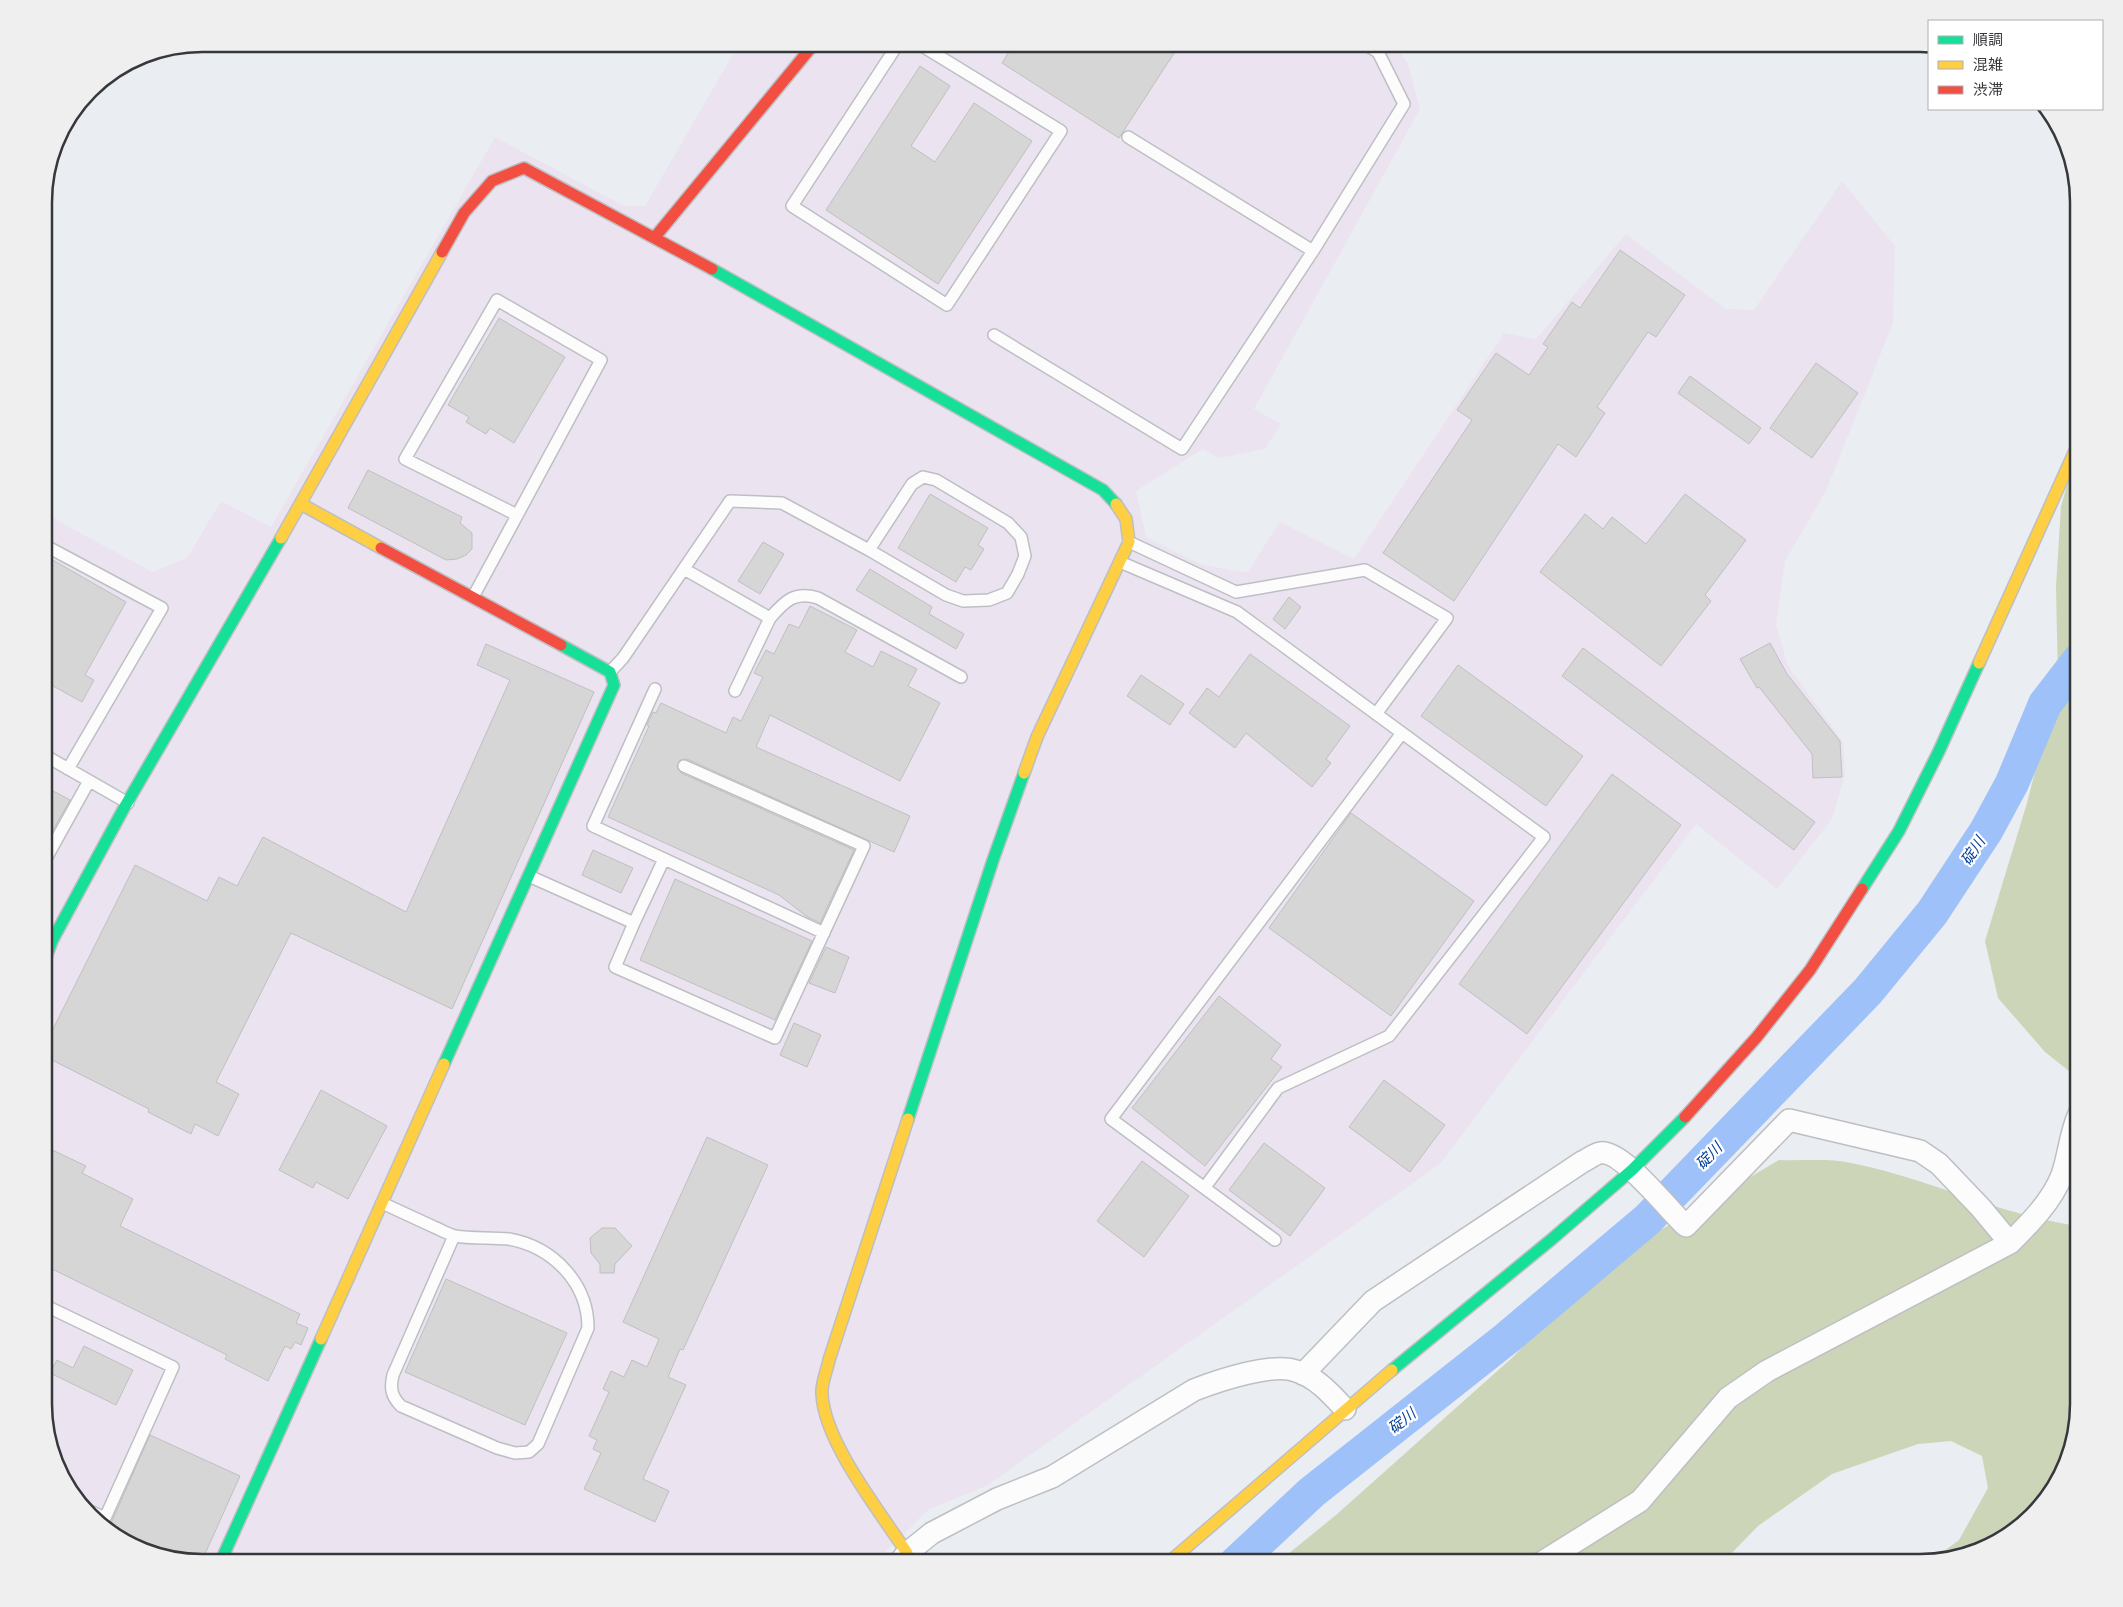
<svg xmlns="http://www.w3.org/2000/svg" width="2123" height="1607" viewBox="0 0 2123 1607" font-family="'Source Sans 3','Noto Sans JP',sans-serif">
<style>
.industrial{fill:#ebe4f0}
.green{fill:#ccd5b7}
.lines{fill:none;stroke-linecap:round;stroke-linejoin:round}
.river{stroke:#9ec1f9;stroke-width:34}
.building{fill:#d6d6d7;stroke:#bfbfc0}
.lane-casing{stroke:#bdbfc3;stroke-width:14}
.street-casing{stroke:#bdbfc3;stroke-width:24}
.fast-casing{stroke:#bdbfc3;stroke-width:14}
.slow-casing{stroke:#bdbfc3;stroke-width:14}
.jam-casing{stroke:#bdbfc3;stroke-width:14}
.lane{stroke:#fcfcfd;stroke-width:11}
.street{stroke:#fcfcfd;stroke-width:21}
.fast{stroke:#16e098;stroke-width:11}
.slow{stroke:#ffcf43;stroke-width:11}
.jam{stroke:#f24e42;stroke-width:11}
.labels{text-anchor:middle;stroke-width:4.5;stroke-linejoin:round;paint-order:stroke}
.water-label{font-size:15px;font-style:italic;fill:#023c94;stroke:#fff}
.rim{fill:none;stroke:#36383c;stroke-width:2.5}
</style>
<rect width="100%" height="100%" fill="#eaedf2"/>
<path class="industrial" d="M739,44H1394L1408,64L1420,109L1254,409L1281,424L1265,449L1219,458L1203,449L1136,491L1146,537L1200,564L1247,573L1280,522L1354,559L1504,333L1536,339L1626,234L1726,309L1754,310L1842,181L1895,246L1893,323L1826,491L1785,561L1776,625L1788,666L1843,742L1845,775L1832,819L1777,889L1696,824L1440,1164L988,1485L928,1510L874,1563H202L151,1555L106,1530L60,1475L44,1414V513L152,572L187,558L221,501L271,527L495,137L624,206H645Z"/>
<path class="green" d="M2079,445V1079L2045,1052L1998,998L1985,941L2027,803L2058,680L2056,587L2061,506Z
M1779,1160C1801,1161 1830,1158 1851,1163C1929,1178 2001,1216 2079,1226V1405L2071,1456L2046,1501L1990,1547L1932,1560L1959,1540L1988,1488L1982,1456L1951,1441L1918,1444L1832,1474L1758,1526L1722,1563H1277L1336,1515L1513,1357L1603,1264Z"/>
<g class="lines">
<path class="river" d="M1236,1563L1312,1492L1507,1338L1648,1219L1868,991L1932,913L1986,831L2012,783L2045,704L2079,660"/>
</g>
<path class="building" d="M1014,44H1180L1119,138L1002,63Z
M920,66L950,86L911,146L935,162L974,103L1032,141L938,284L826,210Z
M1620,250L1685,295L1656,337L1648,332L1597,407L1605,413L1576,457L1558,444L1454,601L1383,553L1472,420L1457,410L1496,353L1529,375L1548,347L1543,344L1572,302L1580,308Z
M499,318L565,357L514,443L490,428L486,434L466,422L469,417L448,405Z
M1816,363L1858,393L1812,458L1770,428Z
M1690,376L1761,428L1749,444L1678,393Z
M368,470L462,517L460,523L472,533V549L466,555L457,559L446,560L348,508Z
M930,494L988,528L978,545L984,549L971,570L965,567L956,582L898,548Z
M1685,494L1746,540L1705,595L1711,601L1661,666L1540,572L1585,514L1603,529L1612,517L1646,544Z
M763,542L784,554L760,594L738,581Z
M44,555L126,602L85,675L94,680L82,702L44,681Z
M870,569L932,607L929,614L964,634L956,649L856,590Z
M1289,597L1301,607L1285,629L1273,619Z
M810,606L857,630L845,652L873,667L881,651L917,669L908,686L940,703L900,781L770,715L756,747L910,816L894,852L687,759L680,760L677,766L681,773L854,850L820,923L806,916L779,895L608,817L649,726L647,725L653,712L656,713L661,703L726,733L733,717L741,721L763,677L754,673L766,650L774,654L789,624L799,628Z
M1770,643L1787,674L1840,741L1842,777L1813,778L1812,754L1759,687L1757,688L1740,659Z
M486,644L594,692L452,1009L291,933L216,1082L239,1094L218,1136L195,1124L191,1134L148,1112L149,1109L44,1056V1047L135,865L207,901L219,877L237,886L263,837L406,912L510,680L477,665Z
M1583,648L1815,822L1794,850L1562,676Z
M1250,654L1350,726L1326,759L1331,763L1312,787L1246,733L1235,748L1189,713L1207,688L1219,697Z
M1458,665L1583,756L1546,806L1421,716Z
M1141,675L1184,704L1170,725L1127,696Z
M1612,774L1681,825L1527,1034L1459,984Z
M44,786L70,800L44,846Z
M1351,813L1474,901L1391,1016L1269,928Z
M593,850L633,868L621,893L582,875Z
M675,879L812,941L775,1020L640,960Z
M826,947L849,957L835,993L809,983Z
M1219,996L1281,1045L1271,1059L1282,1067L1205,1166L1132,1108Z
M794,1023L821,1035L807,1067L780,1055Z
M1384,1080L1445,1125L1410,1172L1349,1127Z
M321,1090L387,1126L348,1199L316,1182L313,1188L279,1170Z
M707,1137L768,1165L683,1350L680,1349L668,1377L686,1385L643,1479L669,1491L655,1522L584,1489L601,1453L593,1449L597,1440L589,1436L609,1392L603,1389L611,1371L624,1377L632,1360L647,1367L659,1339L623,1322Z
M1264,1143L1325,1188L1290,1236L1229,1190Z
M44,1146L86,1166L82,1173L133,1199L120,1226L300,1314L296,1323L308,1328L301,1345L295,1342L291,1349L285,1346L268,1381L225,1359L227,1355L44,1265Z
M1142,1161L1189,1196L1144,1257L1097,1221Z
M602,1228H615L632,1246L615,1264L614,1273H600V1264L591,1253L590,1238Z
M446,1279L567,1333L525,1425L405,1372Z
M84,1346L133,1370L116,1405L50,1373L57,1360L73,1368Z
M150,1435L240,1476L201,1563L151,1555L105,1530L112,1521Z"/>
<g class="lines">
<g class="lane-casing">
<path id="lane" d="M898,44L792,206L947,305L1061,131L919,44
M1128,137L1313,251
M994,335L1182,449L1313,251L1404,104L1378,52L1365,44
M1129,542L1236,592L1365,570L1447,618L1376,714
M44,545L162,608L68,769
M1120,562L1237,612L1544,837L1389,1036L1278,1088L1205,1187
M684,569L770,618L735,691
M473,597L601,360L497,300L405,459L517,515
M770,618C785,601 794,591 818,598L961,677
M610,672L623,658L730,501L782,503L869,550L912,484L923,477L936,480L1008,523L1021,537L1025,556L1018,574L1007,593L989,600L963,601L946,595L869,550
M655,689L593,826L824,933
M44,755L128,803
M44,862L89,781
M529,876L634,923L615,967L775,1038L864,846L684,766
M634,923L664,859
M382,1203C399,1211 417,1219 434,1227C441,1230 448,1234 455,1236C472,1239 491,1237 509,1239C553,1247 588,1283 588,1328L538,1444L529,1452L515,1453L497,1448L401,1406C391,1396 390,1388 393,1375L454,1236
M1275,1240L1111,1119L1402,733
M44,1305L173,1367L105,1518L90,1511"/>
</g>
<g class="street-casing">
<path id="street" d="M1303,1374L1373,1301L1582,1162C1587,1160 1594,1154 1600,1153C1622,1149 1669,1211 1686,1226L1789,1120L1920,1151L1939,1164L1981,1208L2010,1243
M899,1563L907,1553L932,1533L997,1499L1052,1477L1194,1390C1217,1381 1273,1362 1296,1371C1316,1377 1331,1394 1345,1409
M1541,1563L1640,1501L1728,1398L1767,1371L2010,1243C2030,1223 2052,1201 2062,1175C2069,1155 2070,1133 2079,1114"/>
</g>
<g class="fast-casing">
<path id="fast" d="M712,269L1103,490L1116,504
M1862,889L1899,831L1939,751L1979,663
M44,963L52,941L124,808L281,538
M444,1064L614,685L610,672L561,645
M908,1119L993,860L1024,773
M1392,1370L1552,1239L1632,1170L1685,1117
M220,1563L321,1339"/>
</g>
<g class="slow-casing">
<path id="slow" d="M301,504L381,548
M281,538L442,252
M1979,663L2079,442
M1024,773L1037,737L1129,542L1126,519L1116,504
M321,1339L444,1064
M907,1553C881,1513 824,1442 822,1394C821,1383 827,1371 829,1360L908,1119
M1168,1563L1392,1370"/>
</g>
<g class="jam-casing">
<path id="jam" d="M655,237L814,44
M442,252L464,213L492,181L524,168L712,269
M381,548L561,645
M1685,1117L1756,1038L1810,970L1862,889"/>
</g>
<use href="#lane" class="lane"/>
<use href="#street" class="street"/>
<use href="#fast" class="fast"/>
<use href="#slow" class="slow"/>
<use href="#jam" class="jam"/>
</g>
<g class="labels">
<g class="water-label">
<text transform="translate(1973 851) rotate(-57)" y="5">碇川</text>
<text transform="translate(1709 1156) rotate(-46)" y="5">碇川</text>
<text transform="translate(1402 1421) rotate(-38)" y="5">碇川</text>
</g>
</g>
<path d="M0 0H2123V1607H0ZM202 52H1920A150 150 0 0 1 2070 202V1404A150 150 0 0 1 1920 1554H202A150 150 0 0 1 52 1404V202A150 150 0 0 1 202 52Z" fill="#efefef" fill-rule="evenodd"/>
<path class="rim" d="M202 52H1920A150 150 0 0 1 2070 202V1404A150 150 0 0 1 1920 1554H202A150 150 0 0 1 52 1404V202A150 150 0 0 1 202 52Z"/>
<rect x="1928" y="20" width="175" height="90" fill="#ffffff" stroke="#afafb1"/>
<rect x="1938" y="36" width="25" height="8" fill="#16e098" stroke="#afafb1"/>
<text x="1973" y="45" font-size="15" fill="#36383c">順調</text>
<rect x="1938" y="61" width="25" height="8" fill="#ffcf43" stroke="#afafb1"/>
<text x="1973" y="70" font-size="15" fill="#36383c">混雑</text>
<rect x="1938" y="86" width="25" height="8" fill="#f24e42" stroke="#afafb1"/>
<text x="1973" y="95" font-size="15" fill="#36383c">渋滞</text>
</svg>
